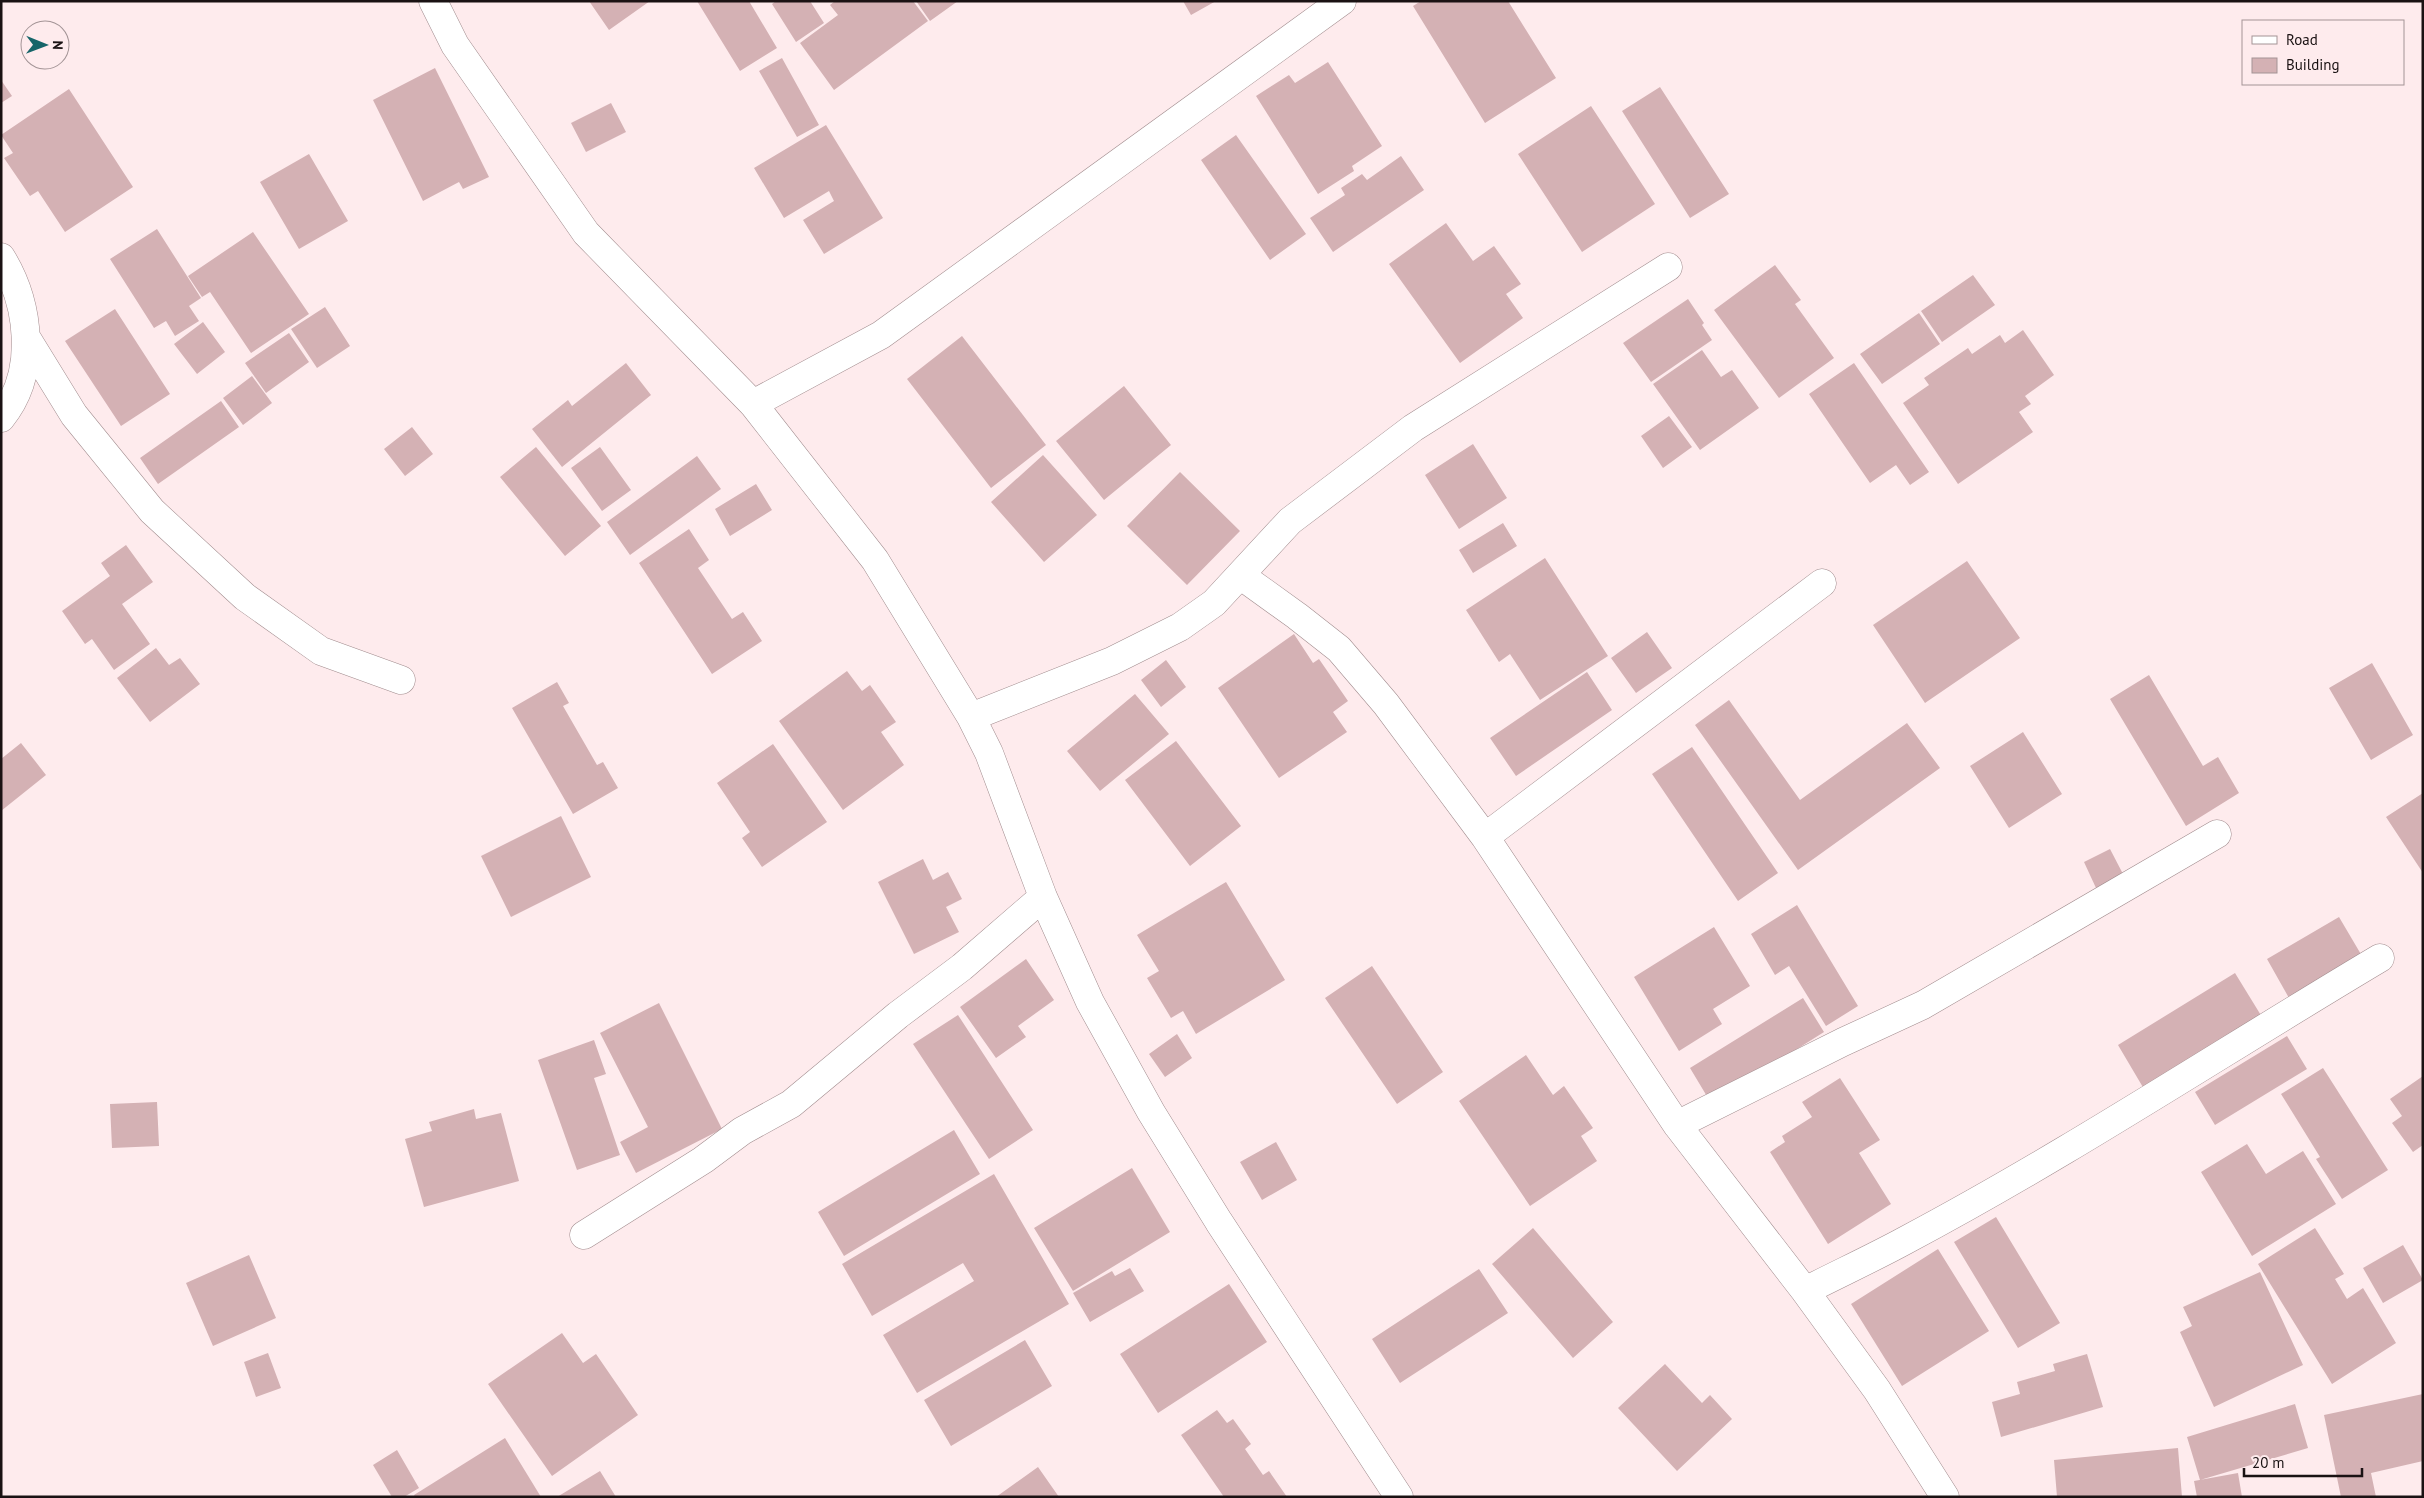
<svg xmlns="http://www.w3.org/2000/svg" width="2424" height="1498" viewBox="0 0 2424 1498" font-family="'PT Sans',sans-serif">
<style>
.building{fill:#d4b1b4}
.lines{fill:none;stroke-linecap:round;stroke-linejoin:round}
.minor-casing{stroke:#a18c8e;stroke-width:29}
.minor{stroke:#fff;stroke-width:28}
</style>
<rect width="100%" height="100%" fill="#feebed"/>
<path class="building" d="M589,1H650L609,30Z
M697,1H749L777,48L740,71Z
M776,1H810L824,23L796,42L772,4Z
M835,1H913L928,21L834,90L800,43L838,15L830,5Z
M916,1H958L930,21Z
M1183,1H1216L1191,15Z
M1421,1H1508L1556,78L1485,123L1413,6Z
M782,58L819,125L797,137L759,71Z
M1328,62L1382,146L1352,166L1354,171L1318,194L1256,96L1289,75L1295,83Z
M435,68L489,177L463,189L459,182L423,201L373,100Z
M1,80L12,96L1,103Z
M1660,87L1729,194L1690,218L1622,111Z
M69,89L133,187L65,232L38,191L30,196L4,158L13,153L1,135Z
M611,103L626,132L586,152L571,123Z
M1591,106L1655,204L1582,252L1518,154Z
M826,125L883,218L824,254L803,220L834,201L829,191L784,218L754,168Z
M1236,135L1306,234L1270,260L1201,160Z
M309,154L348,221L299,249L260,182Z
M1401,156L1424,190L1333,252L1310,218L1345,195L1341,188L1362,174L1367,180Z
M1446,223L1473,261L1494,246L1521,284L1506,294L1523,318L1460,363L1389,264Z
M157,229L201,298L189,306L199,321L175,336L166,321L154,328L110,259Z
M253,232L309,314L251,353L210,292L202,297L188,276Z
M1775,265L1801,300L1795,304L1834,358L1779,398L1714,310Z
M1973,275L1995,305L1942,342L1921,311Z
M1688,299L1704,323L1702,325L1712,340L1651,382L1623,343Z
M325,307L350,346L317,368L291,329Z
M115,309L170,394L121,426L65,341Z
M1919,313L1940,344L1882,384L1860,354Z
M203,322L225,352L197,374L174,344Z
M2023,330L2054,375L2025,396L2031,404L2019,412L2033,432L1958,484L1903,403L1929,385L1924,378L1968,348L1972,354L2000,335L2005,343Z
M289,333L309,362L266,393L245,363Z
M962,336L1046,445L991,488L907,379Z
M1702,350L1721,377L1732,370L1759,408L1700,450L1653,384Z
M626,363L651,395L562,467L532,429L568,400L572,406Z
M1854,363L1929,472L1910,485L1896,465L1870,483L1809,394Z
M252,376L272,403L243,425L223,398Z
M1124,386L1171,445L1104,500L1056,441Z
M221,401L239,427L158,484L140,458Z
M1669,416L1692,447L1663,468L1641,436Z
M412,427L433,454L405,476L384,449Z
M1473,444L1507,498L1459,529L1425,475Z
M536,447L601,526L565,556L500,477Z
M600,447L631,490L602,511L571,468Z
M1043,455L1097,515L1044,562L991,502Z
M697,456L721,489L630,555L607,522Z
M1180,472L1240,531L1187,585L1127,526Z
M756,484L772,510L730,536L715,509Z
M1503,523L1517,546L1473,573L1459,550Z
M689,529L709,560L698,568L732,619L743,612L762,641L712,674L639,563Z
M126,545L153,582L122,604L150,644L114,670L92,639L85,644L62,611L110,576L101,563Z
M1545,558L1608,656L1540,700L1510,654L1499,662L1466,610Z
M1967,561L2020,638L1925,703L1873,625Z
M1647,632L1672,668L1636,693L1611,658Z
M1294,634L1313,663L1319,659L1348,701L1333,712L1347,732L1279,778L1218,688Z
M156,648L169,665L180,658L200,684L150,722L117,678Z
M1166,660L1186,687L1161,707L1141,680Z
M2372,663L2413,735L2371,760L2329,688Z
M847,671L862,691L870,685L896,722L881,732L904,765L843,810L779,721Z
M1587,672L1612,710L1516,776L1490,738Z
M2149,675L2203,766L2218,757L2239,793L2186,826L2110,699Z
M557,682L569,703L563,706L597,765L603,762L618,788L573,814L512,708Z
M1135,694L1169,734L1100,791L1067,751Z
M1729,700L1800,800L1907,723L1940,768L1798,870L1695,725Z
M2023,732L2062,794L2009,828L1970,766Z
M1176,741L1241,826L1190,866L1125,780Z
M21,743L46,775L1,811V759Z
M773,744L827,822L762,867L742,838L750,832L717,783Z
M1692,747L1778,873L1738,901L1652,774Z
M2423,793V873L2386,817Z
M561,816L591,877L511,917L481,856Z
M2110,849L2123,874L2096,888L2084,862Z
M923,859L933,880L948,872L962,899L946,907L959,932L914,954L878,882Z
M1226,882L1285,980L1196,1034L1183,1011L1171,1018L1147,978L1159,971L1137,935Z
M1797,905L1858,1006L1826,1026L1789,966L1775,975L1751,934Z
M2339,917L2362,956L2289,998L2267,959Z
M1714,927L1750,986L1713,1009L1722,1024L1679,1051L1634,977Z
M1026,959L1054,1000L1018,1026L1026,1037L996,1058L960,1007Z
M1372,966L1443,1072L1397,1104L1325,998Z
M2235,973L2262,1017L2144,1089L2118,1045Z
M1803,998L1824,1032L1711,1103L1690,1068Z
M659,1003L722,1129L636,1173L620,1142L648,1127L600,1033Z
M958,1015L1033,1130L989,1159L913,1044Z
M1177,1034L1192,1058L1165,1077L1149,1054Z
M2287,1036L2307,1069L2215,1125L2195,1092Z
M594,1040L606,1074L594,1078L620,1155L577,1170L538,1060Z
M1526,1055L1553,1095L1564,1086L1593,1128L1581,1136L1597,1161L1530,1206L1459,1101Z
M2323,1068L2388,1170L2342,1199L2316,1159L2320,1157L2281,1094Z
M2423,1076V1145L2413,1152L2392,1123L2402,1116L2390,1099Z
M1840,1078L1880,1140L1859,1153L1891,1204L1828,1244L1770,1152L1785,1142L1782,1136L1812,1117L1802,1102Z
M157,1102L159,1146L112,1148L110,1104Z
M474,1109L476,1119L501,1113L519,1181L424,1207L405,1139L432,1131L429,1122Z
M954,1130L980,1174L844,1256L818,1212Z
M1276,1142L1297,1180L1262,1200L1240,1162Z
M2247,1144L2266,1174L2303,1151L2336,1204L2252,1256L2201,1172Z
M1132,1168L1170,1232L1073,1291L1034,1228Z
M994,1174L1069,1304L917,1393L883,1335L974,1281L963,1263L872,1316L842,1264Z
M1996,1217L2060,1323L2018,1348L1954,1242Z
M1533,1228L1613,1322L1573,1358L1492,1264Z
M2315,1228L2344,1274L2335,1279L2347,1299L2363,1288L2396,1343L2332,1384L2258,1264Z
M2403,1245L2423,1280L2383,1303L2363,1268Z
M1938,1249L1989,1331L1902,1386L1851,1304Z
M249,1255L276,1318L213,1346L186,1283Z
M1130,1268L1144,1291L1090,1322L1073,1293L1112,1271L1115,1276Z
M1479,1269L1508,1313L1400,1383L1372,1339Z
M2260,1272L2303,1365L2214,1407L2180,1332L2192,1326L2183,1307Z
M1229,1284L1267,1342L1158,1413L1120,1354Z
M562,1333L583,1363L596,1354L638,1415L552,1476L488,1384Z
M1025,1340L1052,1386L951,1446L924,1400Z
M268,1353L281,1388L256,1397L244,1362Z
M2087,1354L2103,1407L2001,1437L1992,1402L2020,1394L2017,1382L2055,1371L2053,1364Z
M1665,1364L1702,1403L1710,1395L1732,1419L1677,1471L1618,1408Z
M2423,1394V1461L2371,1473L2376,1497H2341L2324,1415Z
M2295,1404L2308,1448L2200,1480L2187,1437Z
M1217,1410L1227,1423L1233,1419L1251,1444L1245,1449L1263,1475L1269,1471L1287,1497H1224L1181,1435Z
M505,1438L541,1497H415L414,1495Z
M2178,1448L2182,1497H2057L2054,1460Z
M397,1450L419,1488L404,1497H392L373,1465Z
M1038,1467L1059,1497H996Z
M600,1471L616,1497H557Z
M2238,1473L2242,1497H2197L2194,1481Z"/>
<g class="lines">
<g class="minor-casing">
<path id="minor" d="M433,1L455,45L586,233L753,404L875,560L971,717L989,753L1043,897L1090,1002L1151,1112L1219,1222L1399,1497
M1,257C30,304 38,373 1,418
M26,337L74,415L152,511L245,597L321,651L401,680
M753,404L881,335L1342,1
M1240,575L1297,616L1339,649L1386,704L1485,837L1677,1125L1805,1291L1877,1390L1945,1497
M971,717L1112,661L1180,627L1214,603L1290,521L1413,428L1668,267
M1485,837L1822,583
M1677,1125L1843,1042L1923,1005L2217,834
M584,1235L703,1160L742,1131L791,1104L898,1015L962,967L1043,897
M1805,1291C1838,1274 1873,1258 1906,1240C2068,1154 2222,1052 2380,958"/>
</g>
<use href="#minor" class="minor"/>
</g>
<rect width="2424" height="1498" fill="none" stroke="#1a1213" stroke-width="5"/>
<rect x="2242" y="20" width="162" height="65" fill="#feebed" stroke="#a39496"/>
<rect x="2252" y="36" width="25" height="8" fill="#ffffff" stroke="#a39496"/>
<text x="2286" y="45" font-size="15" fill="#1a1213">Road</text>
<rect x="2252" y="58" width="25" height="15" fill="#d4b1b4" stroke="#a39496"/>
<text x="2286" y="70" font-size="15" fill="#1a1213">Building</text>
<g transform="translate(45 45) rotate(91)"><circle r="24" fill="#feebed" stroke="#a39496"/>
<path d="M0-4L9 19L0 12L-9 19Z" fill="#166569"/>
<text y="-8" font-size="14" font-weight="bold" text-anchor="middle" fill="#1a1213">N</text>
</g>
<path d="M2244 1468v8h118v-8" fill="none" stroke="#1a1213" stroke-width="2.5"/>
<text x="2252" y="1468" font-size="15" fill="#1a1213" stroke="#feebed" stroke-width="4" paint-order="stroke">20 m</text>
</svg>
